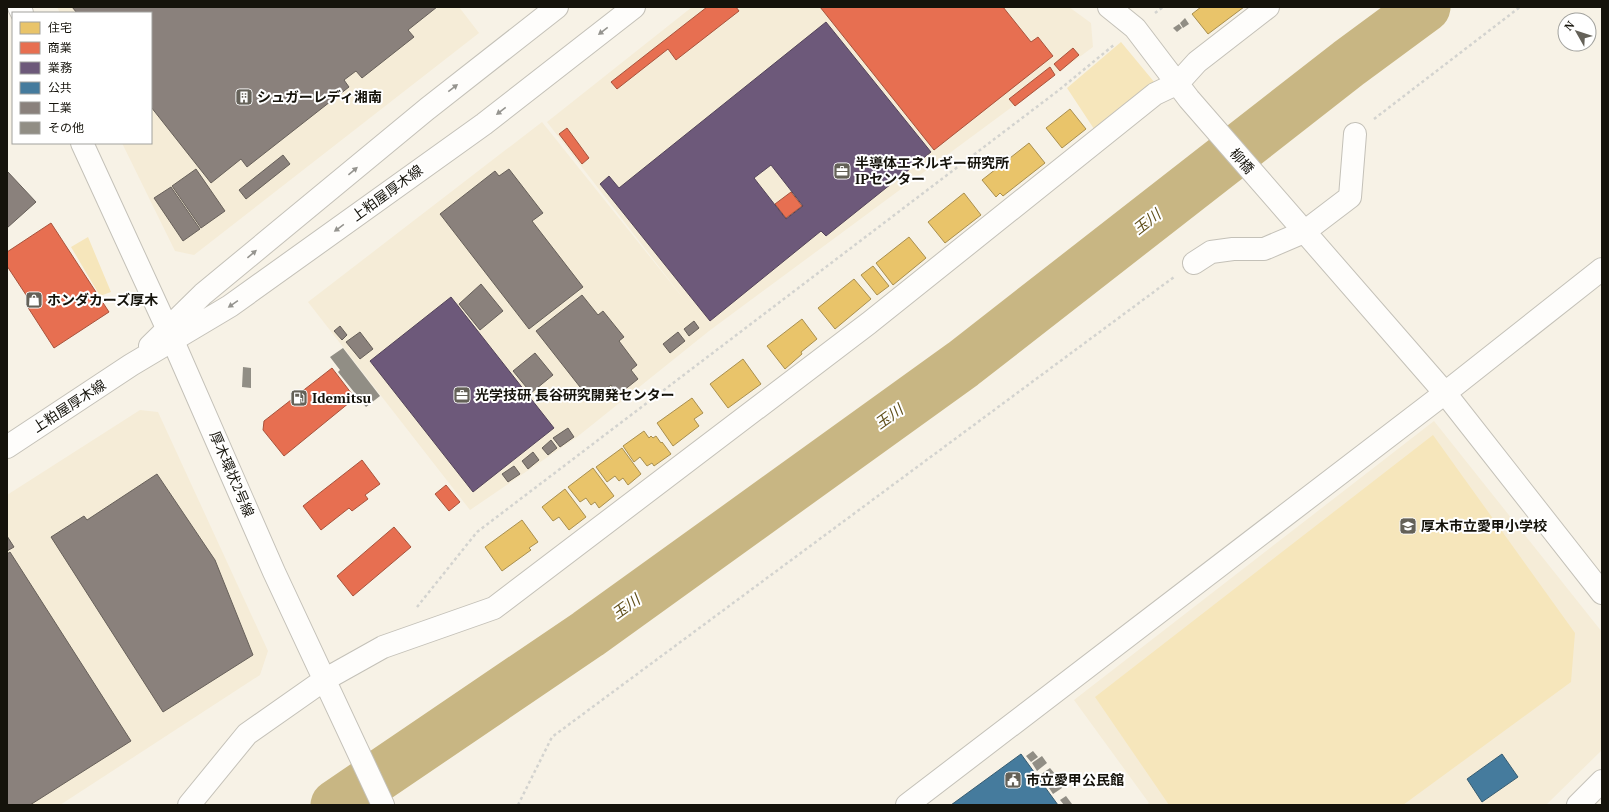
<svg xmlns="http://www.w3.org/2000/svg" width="1609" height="812" viewBox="0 0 1609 812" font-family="'PT Serif','Noto Sans JP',serif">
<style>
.built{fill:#f5ecd7}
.green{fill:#f6e6bb}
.homes{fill:#e9c46a;stroke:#a98f4e}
.shops{fill:#e76f51;stroke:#a8533c}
.offices{fill:#6d597a;stroke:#534459;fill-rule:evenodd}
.public{fill:#457b9d;stroke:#375c71}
.industry{fill:#8a817c;stroke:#67605a}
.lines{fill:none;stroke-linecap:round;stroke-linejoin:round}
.river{stroke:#c8b683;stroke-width:51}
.building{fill:#918e85}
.minor-casing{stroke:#c4c1b8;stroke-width:24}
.major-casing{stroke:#c4c1b8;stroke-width:24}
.path{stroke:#d3d3cf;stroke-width:2.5;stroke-dasharray:3 3;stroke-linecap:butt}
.minor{stroke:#fefdfb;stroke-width:22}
.major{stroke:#fefdfb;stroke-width:22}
.oneway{fill:#95948f}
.labels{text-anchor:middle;stroke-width:4;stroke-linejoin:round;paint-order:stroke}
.poi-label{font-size:14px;font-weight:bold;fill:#15130b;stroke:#fff;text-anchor:start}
.street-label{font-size:14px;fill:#15130b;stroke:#fff}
.water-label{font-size:15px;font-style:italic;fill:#5f4e19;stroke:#fff}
</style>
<rect width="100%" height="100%" fill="#f7f2e6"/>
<path class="built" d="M57,7H459L479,33L194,255L175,251L122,143H151V13H60Z
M692,7H1069L1091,23L1093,47L709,331L577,437L470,510L308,302L542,122L687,303L547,122Z
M140,410L158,412L268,651L260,675L60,805H7V495Z
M1434,421L1602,632V750L1546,805H1146L1149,803L1074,700Z"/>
<path class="green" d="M1121,42L1155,83L1096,132L1067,88Z
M88,237L111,292L100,296L71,247Z
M1433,435L1575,633L1571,682L1403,805H1169L1095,697Z"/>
<path class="homes" d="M1201,7H1244L1208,34L1192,14Z
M1070,109L1086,129L1062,148L1046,128Z
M1029,143L1045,163L1003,196L1000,193L996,197L982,180Z
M964,193L981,215L945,243L928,222Z
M909,237L926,258L893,285L876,263Z
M873,266L889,286L877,295L861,275Z
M854,279L871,299L835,329L818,308Z
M802,319L817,339L801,352L802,354L785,369L767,346Z
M743,359L761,384L728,408L710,384Z
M692,398L703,413L694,419L699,426L673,446L657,423Z
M644,431L649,438L651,436L653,438L656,436L661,443L662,442L671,454L654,466L652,463L647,466L640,457L634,462L623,446Z
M622,448L641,474L628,485L623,478L619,481L615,476L607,482L596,467Z
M593,468L614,496L599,508L595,502L591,505L586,498L580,502L568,487Z
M565,489L586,517L569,530L559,517L553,521L542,507Z
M522,520L538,542L529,548L531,550L502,571L485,547Z"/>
<path class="shops" d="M707,7H736L739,11L676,60L668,49L617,89L611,82Z
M820,7H1003L1031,42L1038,37L1053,56L934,150Z
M1073,48L1079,55L1060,71L1054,64Z
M1050,67L1055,75L1015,106L1009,99Z
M567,128L589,158L582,164L559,134Z
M791,192L802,206L786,218L775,204Z
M51,223L109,312L54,348L27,306L32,304L7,266V252Z
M332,368L355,398L284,456L263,430L264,421Z
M362,460L380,484L365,495L368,499L352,511L349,508L321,530L303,506Z
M446,485L460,502L449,511L435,494Z
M394,527L411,547L353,596L337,576Z"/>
<path class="offices" d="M826,22L931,152L826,236L821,231L710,321L600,184L609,176L619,188ZM771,165L803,206L786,219L754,178Z
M451,297L554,428L473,492L370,361Z"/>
<path class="public" d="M1021,754L1058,805H951Z
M1502,754L1518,777L1482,802L1467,779Z"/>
<path class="industry" d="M72,7H437L408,30L414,37L362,78L356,71L344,80L349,87L247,167L241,159L211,183L151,107V13H77Z
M283,155L290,164L246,199L239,190Z
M196,169L225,211L201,228L172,186Z
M509,169L543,213L532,221L583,287L529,329L440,214L495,171L499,176Z
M7,171L36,202L7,228Z
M171,187L200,229L183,241L154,198Z
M481,284L503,311L480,330L459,304Z
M582,295L598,315L603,311L624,337L619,341L637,365L631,370L638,379L618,395L611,385L591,401L536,331Z
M694,321L699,328L689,336L684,329Z
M340,326L347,335L342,340L334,331Z
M360,332L373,349L360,359L346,342Z
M678,332L685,341L670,353L663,344Z
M535,353L553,375L531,393L513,371Z
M568,428L574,437L560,447L553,438Z
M551,440L557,448L548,455L542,448Z
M533,452L539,460L528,469L522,461Z
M514,466L520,474L508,482L502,474Z
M157,474L215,560L253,655L163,712L51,537L84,516L87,520Z
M7,536L14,547L7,551Z
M10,552L131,741L30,805H7V554Z"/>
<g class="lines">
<path class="river" d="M336,805L588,634L963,364L1349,63L1425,7"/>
</g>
<path class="building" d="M1185,18L1189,24L1183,28L1180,23Z
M1179,24L1182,28L1177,32L1173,28Z
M343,348L380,396L366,407L338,372L340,370L330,357Z
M243,367L251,368V388L242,387Z
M1033,751L1038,757L1031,762L1026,756Z
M1042,756L1047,763L1037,771L1032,763Z
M1050,768L1056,775L1045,782L1040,775Z
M1058,782L1062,788L1053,794L1049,788Z
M1066,796L1072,804L1070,805H1064L1060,800Z"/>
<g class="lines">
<g class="minor-casing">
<path id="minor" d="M19,7L22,13
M1109,7L1135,28L1189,99L1445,393L1602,593
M82,143L173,341L274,572L383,805
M1194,263L1211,252L1233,249H1264L1304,232L1350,197L1355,134
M189,805L247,734L324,680L383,647L494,608L869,323L1155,94L1178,83L1197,62L1268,7
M907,805L1445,393L1602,269
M1578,805L1602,781"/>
</g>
<g class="major-casing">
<path id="major" d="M150,346L203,294L427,109L557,7
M7,447L131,365L230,306L484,124L634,7"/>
</g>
<path class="path" d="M1155,13L1163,7
M1374,119L1520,7
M417,607L477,532L1059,90L1115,44
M518,805L552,737L1174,277"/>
<use href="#minor" class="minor"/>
<use href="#major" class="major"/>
</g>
<defs><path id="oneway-solid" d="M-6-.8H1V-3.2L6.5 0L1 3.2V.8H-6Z"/></defs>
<g class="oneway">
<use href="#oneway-solid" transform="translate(603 31) rotate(142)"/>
<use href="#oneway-solid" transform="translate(453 88) rotate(-38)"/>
<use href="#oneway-solid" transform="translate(501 111) rotate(142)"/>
<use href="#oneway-solid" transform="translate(353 171) rotate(-40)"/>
<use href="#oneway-solid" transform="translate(339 228) rotate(144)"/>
<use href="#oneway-solid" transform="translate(252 254) rotate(-40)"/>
<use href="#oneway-solid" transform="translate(233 304) rotate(145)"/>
</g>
<defs>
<g id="building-square" transform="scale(0.9)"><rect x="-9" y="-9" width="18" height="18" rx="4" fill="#646158" stroke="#fff"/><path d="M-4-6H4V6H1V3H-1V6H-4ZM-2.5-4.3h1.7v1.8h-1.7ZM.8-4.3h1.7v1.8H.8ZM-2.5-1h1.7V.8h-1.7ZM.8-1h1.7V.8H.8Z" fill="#fff"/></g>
<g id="office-square" transform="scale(0.9)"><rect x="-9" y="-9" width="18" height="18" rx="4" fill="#646158" stroke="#fff"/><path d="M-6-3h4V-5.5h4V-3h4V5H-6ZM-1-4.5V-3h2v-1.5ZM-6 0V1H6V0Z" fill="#fff"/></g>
<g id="shop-square" transform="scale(0.9)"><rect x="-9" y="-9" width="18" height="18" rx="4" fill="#646158" stroke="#fff"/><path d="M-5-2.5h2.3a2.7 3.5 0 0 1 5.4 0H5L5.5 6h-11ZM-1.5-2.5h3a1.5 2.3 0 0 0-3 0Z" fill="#fff"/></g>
<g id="fuel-square" transform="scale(0.9)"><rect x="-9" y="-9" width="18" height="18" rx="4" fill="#646158" stroke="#fff"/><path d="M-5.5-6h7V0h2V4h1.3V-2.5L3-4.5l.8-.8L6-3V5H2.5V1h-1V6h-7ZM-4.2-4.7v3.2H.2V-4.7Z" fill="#fff"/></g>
<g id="school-square" transform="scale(0.9)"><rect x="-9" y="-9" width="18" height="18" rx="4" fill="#646158" stroke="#fff"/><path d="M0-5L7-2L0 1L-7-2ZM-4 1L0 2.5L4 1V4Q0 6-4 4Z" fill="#fff"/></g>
<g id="civic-square" transform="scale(0.9)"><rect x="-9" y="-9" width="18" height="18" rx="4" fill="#646158" stroke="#fff"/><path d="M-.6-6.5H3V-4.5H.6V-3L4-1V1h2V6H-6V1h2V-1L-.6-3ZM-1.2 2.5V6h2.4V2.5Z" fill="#fff"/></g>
</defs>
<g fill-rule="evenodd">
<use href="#building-square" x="244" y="97"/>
<use href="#office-square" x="842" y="171"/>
<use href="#shop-square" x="34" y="300"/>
<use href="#office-square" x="462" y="395"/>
<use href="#fuel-square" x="299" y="398"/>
<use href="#school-square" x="1408" y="526"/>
<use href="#civic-square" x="1013" y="780"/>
</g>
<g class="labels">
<g class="poi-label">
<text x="257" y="102">シュガーレディ湘南</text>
<text x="855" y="168">半導体エネルギー研究所<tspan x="855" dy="16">IPセンター</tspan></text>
<text x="47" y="305">ホンダカーズ厚木</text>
<text x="475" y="400">光学技研 長谷研究開発センター</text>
<text x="312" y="403">Idemitsu</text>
<text x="1421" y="531">厚木市立愛甲小学校</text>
<text x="1026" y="785">市立愛甲公民館</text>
</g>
<g class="street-label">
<text transform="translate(1242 161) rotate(49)" y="5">柳橋</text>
<text transform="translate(387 193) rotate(-36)" y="5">上粕屋厚木線</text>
<text transform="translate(69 406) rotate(-33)" y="5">上粕屋厚木線</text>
<text transform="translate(232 474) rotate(67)" y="5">厚木環状2号線</text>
</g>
<g class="water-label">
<text transform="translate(1147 222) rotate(-38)" y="5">玉川</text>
<text transform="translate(889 417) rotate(-36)" y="5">玉川</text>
<text transform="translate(626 607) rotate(-36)" y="5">玉川</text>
</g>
</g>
<rect width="1609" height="812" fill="none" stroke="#15130b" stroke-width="16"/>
<rect x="12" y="12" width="140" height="132" fill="#ffffff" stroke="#a1a19d"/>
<rect x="20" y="22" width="20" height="12" fill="#e9c46a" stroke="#a1a19d"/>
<text x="48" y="32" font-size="12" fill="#15130b">住宅</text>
<rect x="20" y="42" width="20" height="12" fill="#e76f51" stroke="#a1a19d"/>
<text x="48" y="52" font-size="12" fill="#15130b">商業</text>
<rect x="20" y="62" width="20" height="12" fill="#6d597a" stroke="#a1a19d"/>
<text x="48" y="72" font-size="12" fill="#15130b">業務</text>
<rect x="20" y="82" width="20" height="12" fill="#457b9d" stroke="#a1a19d"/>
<text x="48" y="92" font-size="12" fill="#15130b">公共</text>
<rect x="20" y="102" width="20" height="12" fill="#8a817c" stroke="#a1a19d"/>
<text x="48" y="112" font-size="12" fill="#15130b">工業</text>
<rect x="20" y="122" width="20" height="12" fill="#918e85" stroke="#a1a19d"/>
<text x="48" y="132" font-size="12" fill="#15130b">その他</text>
<g transform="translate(1577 32) rotate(309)"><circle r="19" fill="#ffffff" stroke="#a1a19d"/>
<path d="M0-3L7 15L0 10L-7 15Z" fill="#646158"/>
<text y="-6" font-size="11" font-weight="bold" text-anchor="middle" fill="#15130b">N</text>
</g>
</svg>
